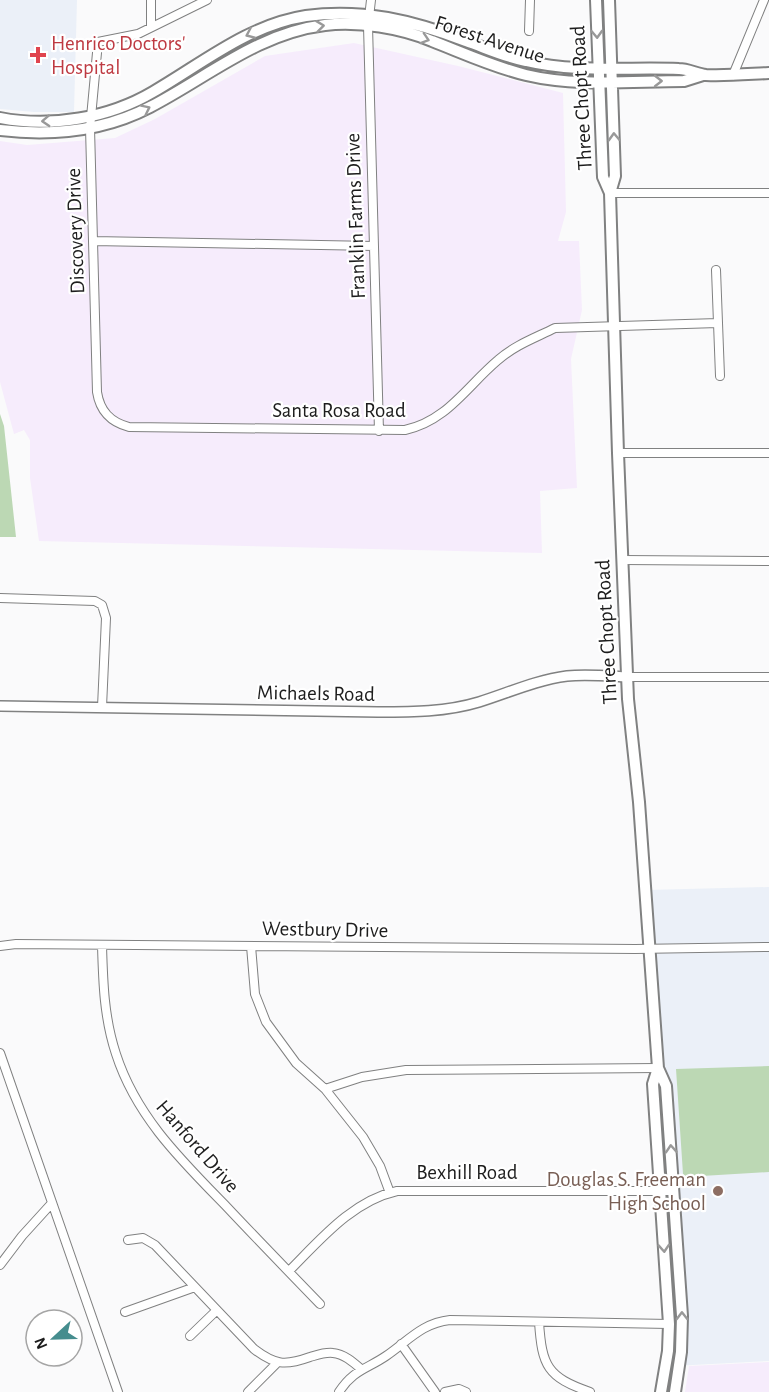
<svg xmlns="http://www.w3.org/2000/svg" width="769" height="1392" viewBox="0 0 769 1392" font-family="'Alegreya Sans',sans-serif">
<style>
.commercial{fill:#f6ecfc}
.built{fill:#ebf0f8}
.green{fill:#bcd8b4}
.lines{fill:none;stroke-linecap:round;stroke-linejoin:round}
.minor-casing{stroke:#808181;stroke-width:10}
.tertiary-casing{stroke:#808181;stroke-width:12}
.secondary-casing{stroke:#808181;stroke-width:14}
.minor{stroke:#fff;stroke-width:8}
.tertiary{stroke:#fff;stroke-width:9}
.secondary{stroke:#fff;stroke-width:10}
.oneway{stroke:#999}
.health-dot{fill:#e0444e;stroke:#fff;stroke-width:2}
.education-dot{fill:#8d6e63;stroke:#fff;stroke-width:2}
.labels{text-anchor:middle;stroke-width:4.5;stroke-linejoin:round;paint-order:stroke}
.street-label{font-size:21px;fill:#1d1d1d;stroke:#fff}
.health-label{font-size:21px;fill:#be3a42;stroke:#fff;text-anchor:start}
.education-label{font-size:21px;fill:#785e54;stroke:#fff;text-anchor:end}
</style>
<rect width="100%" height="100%" fill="#fafafb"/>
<path class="commercial" d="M354,43L458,66L563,93L566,212L558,241H579L582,310L571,359L577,488L540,491L542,553L39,541L30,478V440L24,430L14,434L0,382V141L27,145L115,138L155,119L265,56Z
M769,1362V1392H685L689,1366Z"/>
<path class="built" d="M0,0H77L74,112H34L0,109Z
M769,887V1361L674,1366L677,1313L646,890Z"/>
<path class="green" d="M0,414L4,426L16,537H0Z
M769,1066V1172L685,1177L683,1174L676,1069Z"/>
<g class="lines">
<g class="minor-casing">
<path id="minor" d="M151,0V27
M207,0L138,34L98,42L90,128L97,392C100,411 110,422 129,427L405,430C447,421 467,386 498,360C515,345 535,338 555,328L718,323
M371,0L368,26L379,431
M529,31L530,0
M733,75L764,0
M610,193H769
M93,241L374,246
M716,270L720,376
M618,453H769
M622,560L769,561
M0,598L95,601L102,605L106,618L102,707
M627,677H769
M102,945C103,982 104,1018 116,1054C136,1116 180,1159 225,1205C256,1238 288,1271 320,1304
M0,946L16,944L635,949L769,947
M251,946L255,994L266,1022L296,1063L325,1089L363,1137L380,1166L390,1193
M0,1053L118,1392
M325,1089L362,1077L406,1070L658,1068
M128,1240L143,1238L155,1245L254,1349C275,1365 285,1366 310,1357C317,1355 325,1352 333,1353C344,1354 353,1362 361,1369
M0,1265L22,1236L52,1203
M289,1271C320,1240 352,1201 397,1191H674
M125,1312L195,1287
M539,1322C542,1366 547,1377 590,1392
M190,1336L217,1310
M401,1344L435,1392
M248,1392L278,1362
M339,1392C353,1370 367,1369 386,1356C408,1341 422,1323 450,1320L669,1324
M445,1392L459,1389L466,1392"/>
</g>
<g class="tertiary-casing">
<path id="tertiary" d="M0,706L378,712C412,712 446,712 479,702C508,693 536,680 567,676C587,674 607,676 627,677"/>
</g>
<g class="secondary-casing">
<path id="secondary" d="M596,0L603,177L610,193
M609,0L615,176L610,193L618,453L628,699L639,802L658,1068L666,1086L682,1316L681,1352L675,1392
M0,118C51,128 109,118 153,92C203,63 248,25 306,16C362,8 414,21 466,41C486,48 505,57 526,61C576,73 628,67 679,69C688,69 697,74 706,75C726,76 748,74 769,73
M0,130C51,136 104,131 150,107C208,77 258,33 325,25C359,21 401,28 432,41C463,53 493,67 526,75C576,87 633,81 684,81L703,75
M658,1068L653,1084L669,1324L668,1351L661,1392"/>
</g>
<use href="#minor" class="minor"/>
<use href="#tertiary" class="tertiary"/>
<use href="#secondary" class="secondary"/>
</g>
<defs><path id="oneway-chevron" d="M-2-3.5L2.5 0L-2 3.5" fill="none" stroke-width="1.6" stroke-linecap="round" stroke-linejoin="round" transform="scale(1.5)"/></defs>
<g class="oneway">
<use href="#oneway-chevron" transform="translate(320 26) rotate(-7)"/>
<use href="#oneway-chevron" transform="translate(250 34) rotate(156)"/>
<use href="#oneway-chevron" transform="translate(597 34) rotate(88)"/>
<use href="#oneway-chevron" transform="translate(425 39) rotate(18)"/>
<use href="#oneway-chevron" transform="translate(658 81)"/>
<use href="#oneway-chevron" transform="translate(146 109) rotate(-26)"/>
<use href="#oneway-chevron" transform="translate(46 121) rotate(177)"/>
<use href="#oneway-chevron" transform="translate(614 137) rotate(-92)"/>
<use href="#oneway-chevron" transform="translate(671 1149) rotate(-94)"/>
<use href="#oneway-chevron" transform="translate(664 1248) rotate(86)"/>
<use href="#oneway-chevron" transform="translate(682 1316) rotate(-91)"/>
</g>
<path class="health-dot" d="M35 46h6v6h6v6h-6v6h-6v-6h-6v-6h6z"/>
<circle class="education-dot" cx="718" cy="1191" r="6"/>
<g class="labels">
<g class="street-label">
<text transform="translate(490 39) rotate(18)" y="7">Forest Avenue</text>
<text transform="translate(581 98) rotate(-93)" y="7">Three Chopt Road</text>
<text transform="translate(355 216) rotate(-92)" y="7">Franklin Farms Drive</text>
<text transform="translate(75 231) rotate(-92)" y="7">Discovery Drive</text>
<text x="339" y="417">Santa Rosa Road</text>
<text transform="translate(606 632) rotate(-93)" y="7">Three Chopt Road</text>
<text transform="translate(316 693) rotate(1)" y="7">Michaels Road</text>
<text transform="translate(325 929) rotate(1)" y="7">Westbury Drive</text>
<text transform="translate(198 1146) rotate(49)" y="7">Hanford Drive</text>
<text x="467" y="1179">Bexhill Road</text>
</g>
<g class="health-label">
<text x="51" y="50">Henrico Doctors'<tspan x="51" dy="24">Hospital</tspan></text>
</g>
<g class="education-label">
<text x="706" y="1186">Douglas S. Freeman<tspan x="706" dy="24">High School</tspan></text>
</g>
</g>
<g transform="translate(54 1338) rotate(248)"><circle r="28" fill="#ffffff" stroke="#a5a5a5" stroke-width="1.5"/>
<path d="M0-4.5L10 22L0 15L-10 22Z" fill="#458d8e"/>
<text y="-9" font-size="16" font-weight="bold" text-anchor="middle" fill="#1d1d1d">N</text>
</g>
</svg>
